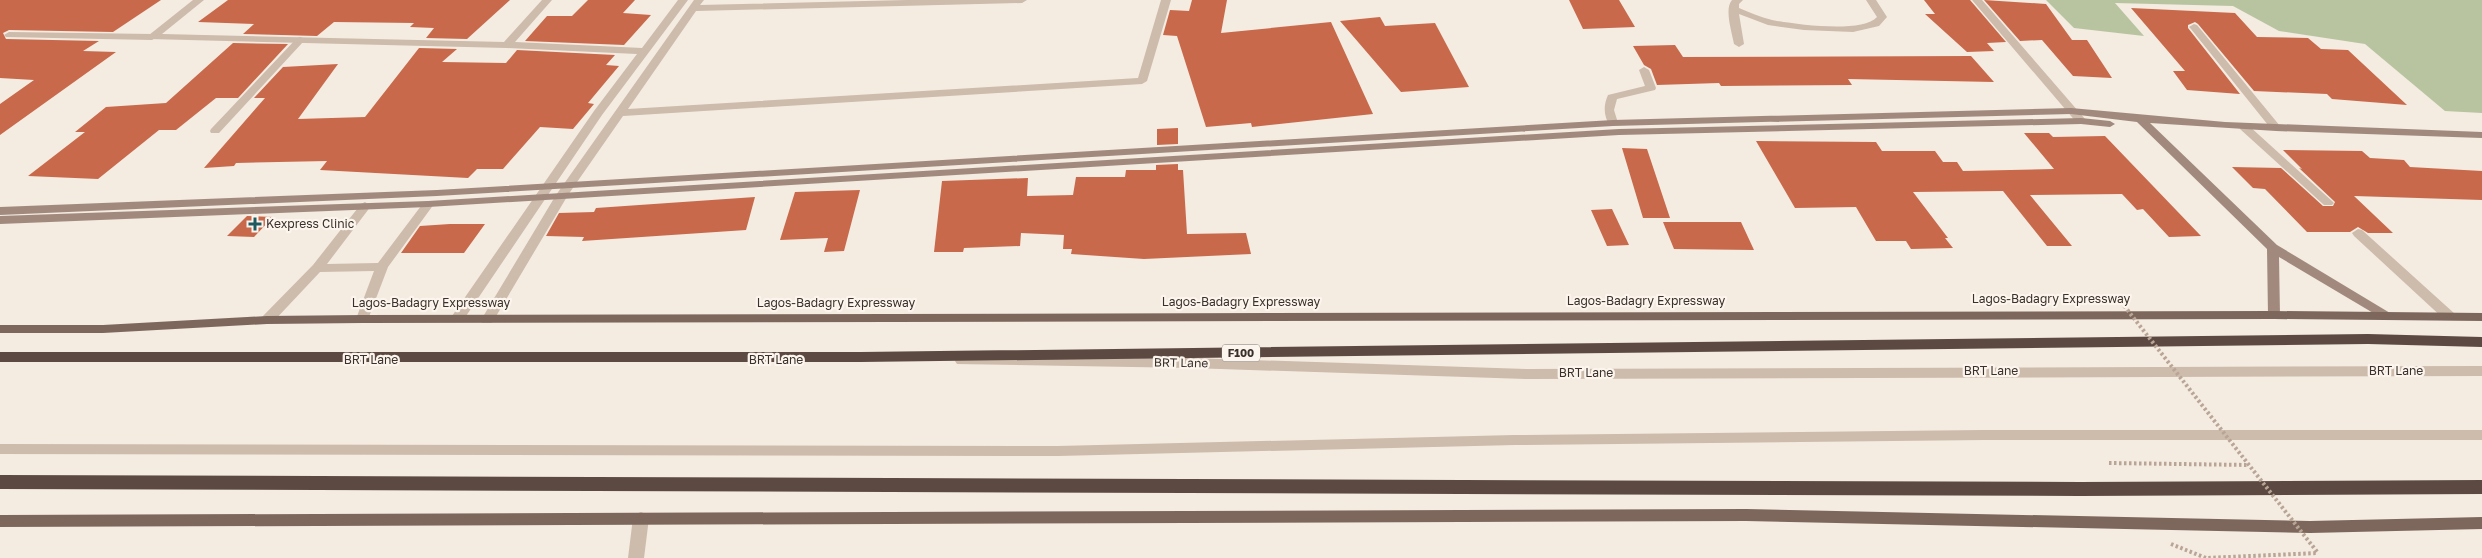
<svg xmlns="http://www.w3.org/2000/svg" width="2482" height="558" viewBox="0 0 2482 558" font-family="'Golos Text',sans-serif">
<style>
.green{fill:#b8c4a0}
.building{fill:#c8694b}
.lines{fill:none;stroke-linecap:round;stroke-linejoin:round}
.path{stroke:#b9a596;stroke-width:4;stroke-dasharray:2.5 2.5;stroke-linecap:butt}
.lane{fill:#cdbbac;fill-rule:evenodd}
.street{fill:#cdbbac;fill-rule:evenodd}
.secondary{fill:#a18a7d;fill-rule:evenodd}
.primary{fill:#7d675c;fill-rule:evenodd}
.highway{fill:#5c4a42;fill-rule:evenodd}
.path-bridge{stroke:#b9a596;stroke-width:4;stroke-dasharray:2.5 2.5;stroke-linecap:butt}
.poi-dot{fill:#1f5a5e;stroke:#fbf5ee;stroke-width:2}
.labels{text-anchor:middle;stroke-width:4.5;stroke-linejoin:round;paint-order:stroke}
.shield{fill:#fbf5ee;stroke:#756b66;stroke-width:1}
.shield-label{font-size:11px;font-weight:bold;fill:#3b302b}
.poi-label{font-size:12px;fill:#3b302b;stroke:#fbf5ee;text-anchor:start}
.street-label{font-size:12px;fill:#3b302b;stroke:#fbf5ee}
</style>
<rect width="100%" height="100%" fill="#f4ebe1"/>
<path class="green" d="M2046,0H2482V113L2445,111L2365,44L2279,31L2233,6L2115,3L2144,36L2074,28Z"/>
<path class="building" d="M0,0H161L113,32L9,30L3,33L6,39L99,41L83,51L116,52L0,135V104L34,80L0,78Z
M228,0H510L467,39L426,38L434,28L410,27L414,23L334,22L317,36L243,34L254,24L198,22Z
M588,0H635L623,13L651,15L624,45L525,41L547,16H572Z
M1192,0H1227L1221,33L1331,22L1373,114L1252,127L1251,123L1206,127L1177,36L1163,35L1170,10L1189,11Z
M1569,0H1619L1635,27L1583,29Z
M1924,0H1970L2006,42L1987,43L1994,51L1967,52L1925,14H1935Z
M1984,0L2046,4L2072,40H2087L2112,78L2073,76L2042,40L2020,41Z
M2131,8L2235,13L2257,37L2308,38L2321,49L2348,50L2407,105L2332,99L2327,94L2254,91L2198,24L2195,22L2188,25V28L2240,94L2187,90L2173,71H2185Z
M1380,17L1385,26L1435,23L1469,87L1401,92L1340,21Z
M233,43L288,44L238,98H216L176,130H159L98,179L28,176L85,132H75L106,107L166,103Z
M1675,45L1683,57L1971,56L1994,82L1848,79L1852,85L1721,86L1719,83L1657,85L1651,69L1644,65L1633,46Z
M419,48L457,49L442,62L506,63L517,50L615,55L606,65L619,66L588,103L594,104L573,129L540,127L503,169H477L468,178L320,170L327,161L236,163L234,166L204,168L265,98H254L283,67L338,64L298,119L365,117Z
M1178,128V144L1157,145V129Z
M2024,133H2049L2053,137L2105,136L2201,236L2169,237L2143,209L2137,210L2122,194L2030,195L2072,246H2047L2003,191L1913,192L1948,238H1945L1953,248L1911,249L1906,241H1876L1856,207L1795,208L1756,141L1876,142L1882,151H1935L1943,162H1957L1963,171L2054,169Z
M1622,148L1647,149L1670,218H1643Z
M2283,150L2362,151L2370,158L2404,160L2410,167L2482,171V200L2354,196L2393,233H2368L2358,227L2350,232H2307L2265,189L2253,188L2232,167L2281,168L2323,206H2333L2335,202L2299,168L2302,169Z
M1178,164V170H1183L1187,234L1246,233L1251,254L1144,259L1071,254L1072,249H1063L1064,235L1021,233L1020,246L964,248L963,252H934L942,181L1028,178L1027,196L1073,195L1076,177H1125L1126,170H1156V165Z
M860,190L844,251L824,252L828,238L780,240L795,192Z
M755,197L746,230L582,241L584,237L546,236L559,213L594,212L596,208Z
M1612,209L1629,245L1607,246L1591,210Z
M247,216L273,217L254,237L227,236Z
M1663,222H1741L1754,250L1674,249Z
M450,224H485L464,253H401L420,226Z"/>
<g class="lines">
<path class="path" d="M2109,463L2249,465
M2171,544L2206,558L2318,553"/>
<path class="lane" d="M1732,0H1743L1739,4V8C1749,12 1760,17 1772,20C1793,24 1862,34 1877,17L1866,0H1876L1887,17L1879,26L1853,32L1804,30L1768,25L1739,14L1744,44L1739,47L1734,44C1732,32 1724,9 1732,0Z
M2194,24L2197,25L2280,126L2281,128L2280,130H2272L2191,29L2189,27Z
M9,32L152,34L157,37L152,40L6,37L4,35Z
M300,37L303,38V42L219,133H211L210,131L211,129L297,38Z
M1644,67L1649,70L1656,88L1655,90L1617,99L1614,110L1618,123L1617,125H1609C1604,115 1603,106 1608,95L1645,86L1639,70Z
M2244,124L2248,125L2332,201L2334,203L2332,205H2324L2240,129L2239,127L2240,125Z
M428,201L434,204L388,267L367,322H357L356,319L374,271L320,272L272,323H262L261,320L262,317L313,265L361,204L365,202L371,206L327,264L378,263L424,202Z
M2358,229L2362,230L2455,314L2456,317L2455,320H2445L2354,236L2352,233Z
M962,356L1191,358L1526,369L2482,366V376L1526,379L1191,368L957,364L955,361L957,358Z
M1983,430H2482V440H1983L1515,445L1058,456L0,454V444L1058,446L1515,435Z
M641,512L646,514L649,518L644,558H628L633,518L636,514Z"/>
<path class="street" d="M193,0H204L162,34L504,42L542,0H552L515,42L642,48L678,0H688L602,115L462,322H452L451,319L452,316L594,111L637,54L507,48L149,39V35Z
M694,0H704L700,5L907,0H1027L1022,3L696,11L628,109L1138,78L1161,0H1171L1147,81L1142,84L623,116L568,195L492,323H482L481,320L556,195Z
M1972,0H1982L2085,119L2086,121L2085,123H2077Z"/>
<path class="secondary" d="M2071,108L2225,122L2482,132V138L2276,131L2150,123L2277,245L2390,313L2391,316L2390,319L2385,320L2279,257L2280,315L2279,318H2269L2268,315L2267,249L2137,122L2071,114L1613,126L437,196L0,215V207L437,190L1613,120Z
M2081,118L2110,121L2115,124L2110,127L2081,124L1619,135L428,207L0,224V216L428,201L1619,129Z"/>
<path class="primary" d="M2274,311L2482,313V321L2274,319L362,323L267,324L103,333H0V325H103L267,316L362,315Z
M1746,509L2310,521L2482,517V529L2310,533L1746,521L0,527V515Z"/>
<path class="highway" d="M2368,334L2482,337V347L2368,344L861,362H0V352H861Z
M0,475L2080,482L2482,480V494L2080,496L0,489Z"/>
<path class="path-bridge" d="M2118,298L2318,553"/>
</g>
<path class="poi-dot" d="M252.5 216.5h5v5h5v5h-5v5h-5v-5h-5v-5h5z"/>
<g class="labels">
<rect class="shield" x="1222" y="344.5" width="38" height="17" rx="4"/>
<g class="shield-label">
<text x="1241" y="357">F100</text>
</g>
<g class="poi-label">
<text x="266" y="228">Kexpress Clinic</text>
</g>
<g class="street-label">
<text x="2051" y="303">Lagos-Badagry Expressway</text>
<text x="1646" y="305">Lagos-Badagry Expressway</text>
<text x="1241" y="306">Lagos-Badagry Expressway</text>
<text x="431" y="307">Lagos-Badagry Expressway</text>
<text x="836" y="307">Lagos-Badagry Expressway</text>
<text x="371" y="364">BRT Lane</text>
<text x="776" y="364">BRT Lane</text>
<text transform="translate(1181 363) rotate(1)" y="4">BRT Lane</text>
<text x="1991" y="375">BRT Lane</text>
<text x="2396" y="375">BRT Lane</text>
<text x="1586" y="377">BRT Lane</text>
</g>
</g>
</svg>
